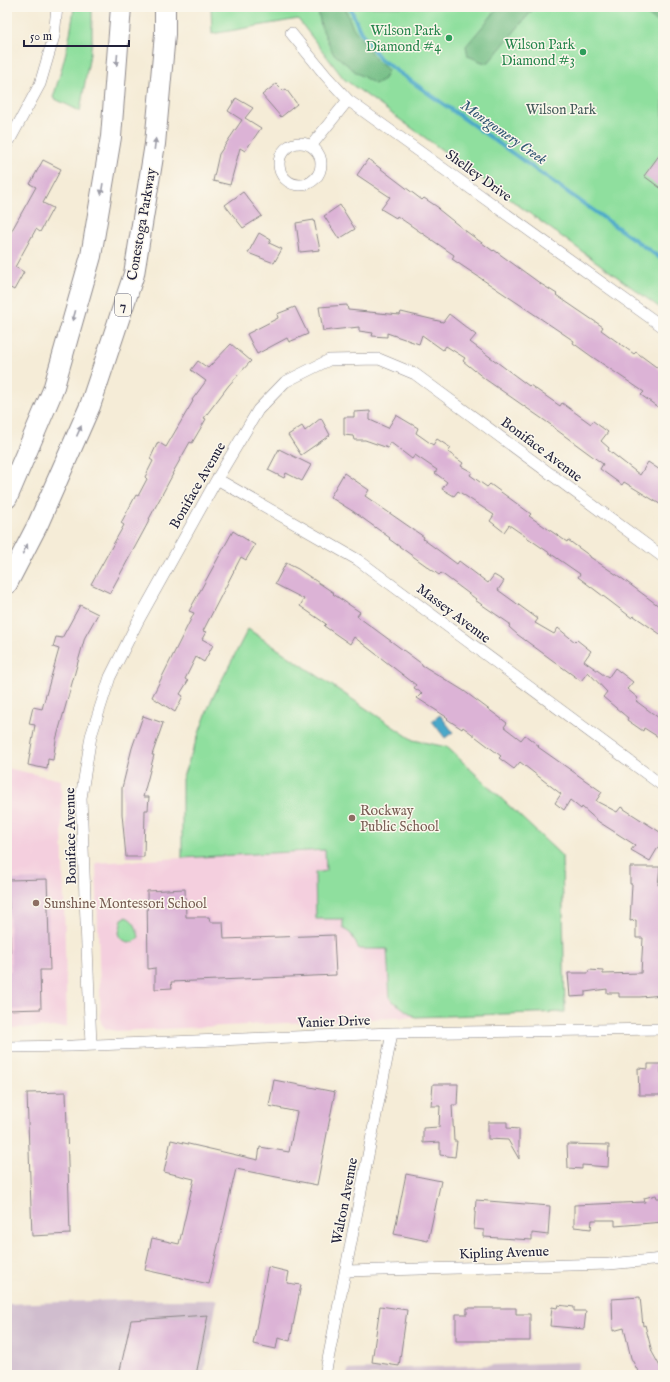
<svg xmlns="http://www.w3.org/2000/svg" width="670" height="1382" viewBox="0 0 670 1382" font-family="'IM FELL English',serif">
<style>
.built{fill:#f4cfde}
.industrial{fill:#d0bdce}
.green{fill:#8fdf9e;stroke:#58806c}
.forest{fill:#73be85;stroke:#4a7060}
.water{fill:#4aa8c9;stroke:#366582}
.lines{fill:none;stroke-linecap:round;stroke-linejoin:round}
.stream{stroke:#4aa8c9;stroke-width:4}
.building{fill:#dcb3d6}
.minor-casing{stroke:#8c8789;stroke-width:12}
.motorway-casing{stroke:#8c8789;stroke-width:22}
.minor{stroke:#fff;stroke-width:11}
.motorway{stroke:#fff;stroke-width:20}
.oneway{fill:#9c9ca7}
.leisure-dot{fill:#2e9e5b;stroke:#fbf7ec;stroke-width:1.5}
.education-dot{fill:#8d6e63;stroke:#fbf7ec;stroke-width:1.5}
.labels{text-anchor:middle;stroke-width:3;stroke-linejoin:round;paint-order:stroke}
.shield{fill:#fbf7ec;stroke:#636270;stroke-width:1}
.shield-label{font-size:13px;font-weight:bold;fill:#22223b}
.leisure-label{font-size:14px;fill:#27864d;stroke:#fbf7ec;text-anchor:end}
.park-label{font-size:14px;fill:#435b59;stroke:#fbf7ec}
.street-label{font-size:14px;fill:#22223b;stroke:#fbf7ec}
.education-label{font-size:14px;fill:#785e54;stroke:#fbf7ec;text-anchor:start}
.water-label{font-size:15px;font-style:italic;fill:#325874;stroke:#fbf7ec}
</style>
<rect width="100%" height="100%" fill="#fbf7ec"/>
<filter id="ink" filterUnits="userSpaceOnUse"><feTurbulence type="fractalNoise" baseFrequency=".025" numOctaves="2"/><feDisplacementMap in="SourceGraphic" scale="8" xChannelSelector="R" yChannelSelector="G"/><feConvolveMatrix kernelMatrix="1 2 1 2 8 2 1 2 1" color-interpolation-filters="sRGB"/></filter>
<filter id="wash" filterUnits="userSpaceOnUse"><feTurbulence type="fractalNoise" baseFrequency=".012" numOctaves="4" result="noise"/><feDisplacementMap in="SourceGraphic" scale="16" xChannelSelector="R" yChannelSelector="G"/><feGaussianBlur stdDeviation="0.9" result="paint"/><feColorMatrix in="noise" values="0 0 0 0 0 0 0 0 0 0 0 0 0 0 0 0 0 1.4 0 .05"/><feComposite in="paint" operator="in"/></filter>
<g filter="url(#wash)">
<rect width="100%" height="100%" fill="#f5ecd7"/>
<path class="built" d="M248,629L413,740L447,747L562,856L565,1012L415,1017L117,1031L106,1029L101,1023L96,863L182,858V779L211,701Z
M7,768L61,780L67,1027L7,1028Z"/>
<path class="industrial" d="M118,1300H217L204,1372L309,1373V1375H7V1304Z
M579,1362L576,1375H347L348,1370Z"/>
<path class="green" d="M74,7H92V42L80,111L53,98C62,68 71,38 74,7Z
M211,7H663V310L344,79L298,19L212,34Z
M248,629L413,740L447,747L562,856L565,1012L415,1017L390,999L387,949H359L351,934L343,928V919H316L315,873L326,871L325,850L182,858V779L211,701Z
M126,917C134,920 137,928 139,937L134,942L128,943L121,938L119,933L122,919Z"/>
<path class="forest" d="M316,7H345L352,26L376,60L388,70L384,79L375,84L357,73L333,53L321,26L318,11Z
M499,7H535L488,63L482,62L468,56L466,46Z
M636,7H663V26Z"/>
<path class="water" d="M440,715L453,732L445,738L432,721Z"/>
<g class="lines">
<path class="stream" d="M350,7L360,31L380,59L663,260"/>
</g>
<g id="blocks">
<path class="building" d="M276,84L283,91L286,89L297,104L281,117L262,95Z
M236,98L253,108L245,118L261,128L245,151L240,148L230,185L213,181L219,154L242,120L228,111Z
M663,150V190L644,176Z
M368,159L422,200L424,198L439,208L438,209L463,229L493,251L494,250L541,284L557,294L556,295L603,327L601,330L634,354L636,352L663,372V402L659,408L641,395L644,392L591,356L573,343L574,341L452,259L454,255L397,216L396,218L381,209L390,197L357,175Z
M43,160L61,169L43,203L53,208L40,232L36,229L15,267L24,272L14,290L7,286V239L36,187L30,184Z
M243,192L262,216L243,228L225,205Z
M340,205L355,229L339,239L324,216Z
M314,220L320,250L300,252L296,223Z
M259,233L271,240L269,243L282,249L274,263L248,253Z
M347,305L348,310L400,315L401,312L443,322L449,314L476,335L470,342L529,386L530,385L560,406L562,403L591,424L593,421L608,432L601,441L609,448L608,450L640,475L648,462L663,472V506L624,482L622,485L600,469L603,464L554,428V427L485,379L463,361L465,358L446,346L443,350L422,335L419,344L387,333V337L372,336L373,333L359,331V327L323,331L319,307Z
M295,307L308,334L289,342L287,338L257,354L247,334L278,318L277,314Z
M231,344L251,361L229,385L204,418L206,419L192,443L190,442L172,474H173L149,519H150L142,534L110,593L91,584L124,525L121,523L136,495L138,496L147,479L145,477L153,461L150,459L158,442L166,447L193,401L192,400L206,381L191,370L198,361L208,368Z
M370,411V420L388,428L396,415L418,428L416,433L433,445L437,439L451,448L448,452L463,463L461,466L472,472L470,475L487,487L490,484L531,514L529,516L567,542L568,540L590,556V557L620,577L663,609V636L634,616L632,618L578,577L580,574L509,525L504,532L490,521L494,515L458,491L454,496L442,489L447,482L435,473L437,470L415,455L412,459L390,442L388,448L365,440H354L353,436L344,435V417H354V412Z
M321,418L330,435L301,455L288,435L302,426L305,431Z
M279,449L311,465L302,481L286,473L284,478L268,470Z
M344,473L369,490L365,496L424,537L423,539L457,564L459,561L488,583L494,575L504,581L498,590L538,619L535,623L554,634L558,628L575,642L577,640L591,651L584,661L608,678L615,668L633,682L627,689L638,698L636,701L663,721V740L644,728L643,731L627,720L628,718L603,697L607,692L588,672L581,681L518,635L509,627L510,624L475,600L476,599L441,573L439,575L389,539L390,538L354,512L330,497Z
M233,531L255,545L246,560L241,557L203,631L206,632L202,639L213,645L204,662L196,657L185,679L188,681L180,694L183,696L175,712L152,697L194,613L189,611Z
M286,563L298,569L334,593L333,594L360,612L357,616L422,664V665L464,691L507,723L504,727L521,740L525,735L539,746L538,747L602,792L596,801L617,812L621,807L663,834V839L650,861L631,850L635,845L599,822L582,807L581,809L570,800L564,810L555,803L561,794L520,762L514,769L499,758L501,756L463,727L462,729L447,719L448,718L417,698L422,693L414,688L416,685L354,637L350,644L324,626L326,624L300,606L304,599L275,584Z
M80,605L98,614L85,637L56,740L53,760L48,759L47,769L28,765L35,725L29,724L33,707L42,709L59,649L53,647L56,637L62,638Z
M143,716L163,723L152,755H154L143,797H149L148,810H145L144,857H126L122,814V788L132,748Z
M630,867H660L658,885L663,884V995L640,997H619V993H607V989L585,992V996L570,997L568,973H588L589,970L603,971V974L641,973L643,938H636V920L630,921L632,884H630Z
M47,879L50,970H40L41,1009L7,1010V971H11L8,880Z
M185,889L186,917H209L210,922H223L224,939L334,935L336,975L171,982L172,988L155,989V968L148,969L147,891Z
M648,1064H661V1073H663V1095H639L638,1068L648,1069Z
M274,1080L335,1092L317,1185L236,1169L209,1284L145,1270L152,1238L179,1244L194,1179L164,1172L171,1140L258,1160L260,1147L289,1152L297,1112L269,1106Z
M433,1084H458L457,1105H452L454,1141H457L455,1157L440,1155V1142L423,1143V1128L439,1127L440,1106H431Z
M66,1092L70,1234L32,1236L27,1093Z
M488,1122H507V1128L519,1129V1159L508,1140L488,1139Z
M567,1144L609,1145L608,1167L582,1165V1169L568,1168Z
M406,1174L441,1181L428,1241L394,1234Z
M656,1195L657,1198H663V1222L615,1226V1220H592L591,1229L574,1227V1205L645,1202L644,1198Z
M476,1200L550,1206L548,1235L532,1233V1240L484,1237V1230L474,1229Z
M268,1267L289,1272L287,1283L301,1285L290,1341L278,1338L276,1349L253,1344Z
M640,1297L643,1326L645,1325L652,1352L663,1372V1375H640L631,1358L624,1328L613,1331L612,1299Z
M558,1305L574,1307V1311H586L584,1329L550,1326L552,1307L557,1308Z
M380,1306L407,1310L399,1366L372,1362Z
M467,1308H516V1314H530V1341H456V1314H467Z
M208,1315L196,1375H119L131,1320Z"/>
</g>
</g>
<g filter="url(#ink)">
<use href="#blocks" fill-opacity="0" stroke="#8c8789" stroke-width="1"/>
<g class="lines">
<g class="minor-casing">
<path id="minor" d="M291,33L326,76L348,100L663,327
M279 164a21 21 0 1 1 42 0a21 21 0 1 1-42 0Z
M7,145L40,84L54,36L57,7
M311,146L348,100
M217,479L358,560L663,786
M91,1045L81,798L91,736L110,677L138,621L217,479L258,410L285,382L329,360L379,359L415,374L663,557
M7,1047L72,1046L392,1033L663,1029
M345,1271L609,1264L663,1259
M325,1375L392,1033"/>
</g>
<g class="motorway-casing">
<path id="motorway" d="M7,498L53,390L91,256L111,137L121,7
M7,584L38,524L90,406L134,274L155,144L165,34V7"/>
</g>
<use href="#minor" class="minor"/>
<use href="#motorway" class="motorway"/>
</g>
<defs><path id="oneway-solid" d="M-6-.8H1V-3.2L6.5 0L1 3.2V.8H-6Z"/></defs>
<g class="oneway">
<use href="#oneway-solid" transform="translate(117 60) rotate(95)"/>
<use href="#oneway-solid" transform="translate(155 144) rotate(-83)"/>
<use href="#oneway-solid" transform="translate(102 189) rotate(99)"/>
<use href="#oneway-solid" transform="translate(74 316) rotate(106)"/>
<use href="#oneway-solid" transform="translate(79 431) rotate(-66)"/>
<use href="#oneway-solid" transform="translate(25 549) rotate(-63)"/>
</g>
</g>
<g class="leisure-dot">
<circle cx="449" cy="38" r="4"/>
<circle cx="583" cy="52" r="4"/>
</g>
<g class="education-dot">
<circle cx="352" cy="818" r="4"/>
<circle cx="36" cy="903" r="4"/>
</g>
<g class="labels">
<rect class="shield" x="115" y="294" width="16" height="22" rx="3"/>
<g class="shield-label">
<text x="123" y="310">7</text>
</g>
<g class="leisure-label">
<text x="441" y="35">Wilson Park<tspan x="441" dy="16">Diamond #4</tspan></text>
<text x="575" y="49">Wilson Park<tspan x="575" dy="16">Diamond #3</tspan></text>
</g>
<g class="park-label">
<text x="561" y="114">Wilson Park</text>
</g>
<g class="street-label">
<text transform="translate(479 175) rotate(36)" y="5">Shelley Drive</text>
<text transform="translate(141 224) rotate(-80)" y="5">Conestoga Parkway</text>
<text transform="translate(542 449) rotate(37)" y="5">Boniface Avenue</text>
<text transform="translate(197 485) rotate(-60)" y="5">Boniface Avenue</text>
<text transform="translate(454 613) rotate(37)" y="5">Massey Avenue</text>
<text transform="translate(70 836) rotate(-91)" y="5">Boniface Avenue</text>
<text transform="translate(334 1021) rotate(-2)" y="5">Vanier Drive</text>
<text transform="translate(344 1201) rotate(-79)" y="5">Walton Avenue</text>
<text transform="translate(504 1252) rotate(-2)" y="5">Kipling Avenue</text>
</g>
<g class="education-label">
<text x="360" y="815">Rockway<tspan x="360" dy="16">Public School</tspan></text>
<text x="44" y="908">Sunshine Montessori School</text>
</g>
<g class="water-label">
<text transform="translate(504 132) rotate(35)" y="5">Montgomery Creek</text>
</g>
</g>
<rect width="670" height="1382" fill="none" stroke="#fbf7ec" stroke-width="24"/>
<path d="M24 40v6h105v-6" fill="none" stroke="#22223b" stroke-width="2"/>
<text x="30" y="40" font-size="12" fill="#22223b" stroke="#fbf7ec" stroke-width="3" paint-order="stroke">50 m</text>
</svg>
